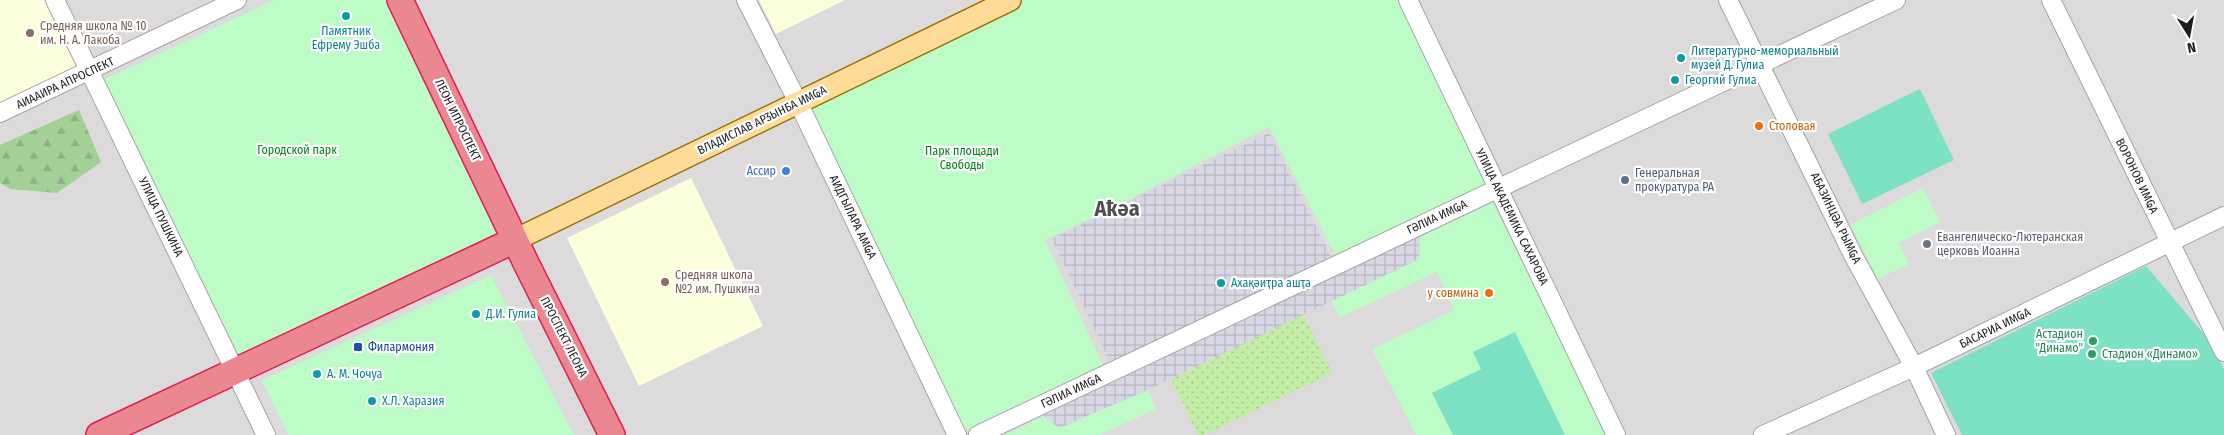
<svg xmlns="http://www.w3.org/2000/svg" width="2224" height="435" viewBox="0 0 2224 435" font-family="'Fira Sans Condensed',sans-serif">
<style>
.residential{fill:#dcdada}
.education{fill:#fcffdc}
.grass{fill:url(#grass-dots)}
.forest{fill:url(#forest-firs)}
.park{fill:#bdfbc7}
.pitch{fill:#7de2c3}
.plaza{fill:url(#plaza-grid)}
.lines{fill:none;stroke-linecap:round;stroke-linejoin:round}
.minor-casing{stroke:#a4a4a4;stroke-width:20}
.major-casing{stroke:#977100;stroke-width:24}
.highway-casing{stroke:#e01d50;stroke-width:28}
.minor{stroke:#fff;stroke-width:18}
.major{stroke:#ffdb98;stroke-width:21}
.highway{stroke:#ea8791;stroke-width:25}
.culture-dot{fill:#0f9aa8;stroke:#fff;stroke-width:2}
.education-dot{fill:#8d6e63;stroke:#fff;stroke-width:2}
.food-dot{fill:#e8710a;stroke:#fff;stroke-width:2}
.shop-dot{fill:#3f7fe0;stroke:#fff;stroke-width:2}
.service-dot{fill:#5c6f8a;stroke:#fff;stroke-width:2}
.worship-dot{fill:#6b7280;stroke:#fff;stroke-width:2}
.leisure-dot{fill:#2e9e5b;stroke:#fff;stroke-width:2}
.transit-dot{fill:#1a4fb4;stroke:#fff;stroke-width:2}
.labels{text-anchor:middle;stroke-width:4.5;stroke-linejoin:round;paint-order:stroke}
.education-label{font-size:12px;fill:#785e54;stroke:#fff;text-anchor:start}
.culture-label{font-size:12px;fill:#0d838f;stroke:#fff;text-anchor:start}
.street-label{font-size:12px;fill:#1d1d1d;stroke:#fff}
.food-label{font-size:12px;fill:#c56008;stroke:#fff;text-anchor:start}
.park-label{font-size:12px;fill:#07801b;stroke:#fff}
.shop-label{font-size:12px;fill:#366cbe;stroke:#fff;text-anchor:end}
.service-label{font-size:12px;fill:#4e5e75;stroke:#fff;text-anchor:start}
.worship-label{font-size:12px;fill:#5b616d;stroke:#fff;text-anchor:start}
.leisure-label{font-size:12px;fill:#27864d;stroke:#fff;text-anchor:end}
.transit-label{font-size:12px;fill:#164399;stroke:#fff;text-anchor:start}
.town-label{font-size:22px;font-weight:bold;fill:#505050;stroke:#fff}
</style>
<defs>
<pattern id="grass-dots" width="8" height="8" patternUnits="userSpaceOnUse" patternTransform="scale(1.25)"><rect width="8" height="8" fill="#c3eca6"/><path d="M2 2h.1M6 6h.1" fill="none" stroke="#a7ca8e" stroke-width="1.8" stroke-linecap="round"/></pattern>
<pattern id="forest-firs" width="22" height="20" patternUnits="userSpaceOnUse" patternTransform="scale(1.25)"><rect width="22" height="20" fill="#a2d096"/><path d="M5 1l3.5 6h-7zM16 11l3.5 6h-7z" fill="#8bb281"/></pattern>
<pattern id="plaza-grid" width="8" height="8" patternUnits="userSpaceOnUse" patternTransform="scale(1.25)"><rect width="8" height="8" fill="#d8d7e5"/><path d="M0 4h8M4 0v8" fill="none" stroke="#b9b8c4"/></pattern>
</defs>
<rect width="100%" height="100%" fill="#efece3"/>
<path class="residential" d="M0,0H2224V435H0Z"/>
<path class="education" d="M0,0H44L76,67L0,104Z
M759,0H845L776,34Z
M691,178L763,326L639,386L567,238Z"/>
<path class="grass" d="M1303,314L1332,373L1204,435H1198L1171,379Z"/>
<path class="forest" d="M79,110L101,162L57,193L11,189L0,183V145Z"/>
<path class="park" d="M274,0H386L499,233L240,357L101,81Z
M1019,0H1399L1486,184L1335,255L1269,127L1117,206L1045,240L1103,365L965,430L806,104Z
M1923,188L1940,222L1899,243L1909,264L1878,279L1850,225Z
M1491,199L1607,435H1416L1372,349L1454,310L1437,272L1339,318L1332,301L1419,259L1420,233Z
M491,275L574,435H288L262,380Z
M1148,390L1156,409L1100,435H1005L1044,416L1060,428Z"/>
<path class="pitch" d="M1920,89L1954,160L1862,204L1828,134Z
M2146,266L2209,340L2224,369V435H1962L1931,373Z
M1515,332L1565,435H1453L1432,393L1481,369L1473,352Z"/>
<path class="plaza" d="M1269,133L1335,265L1420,233L1419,259L1145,391L1059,428L1044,416L1039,406L1114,370L1052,239Z"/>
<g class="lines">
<g class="minor-casing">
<path id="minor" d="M55,0L266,435
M746,0L798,102L957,435
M1408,0L1616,435
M1728,0L1853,255L1914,367L1946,435
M2051,0L2224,352
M0,113L237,0
M978,435L1896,0
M1763,435L1914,367L2224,216"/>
</g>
<g class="major-casing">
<path id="major" d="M515,240L1010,0"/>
</g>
<g class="highway-casing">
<path id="highway" d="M400,0L526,263L612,435
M99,435L515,240"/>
</g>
<use href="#minor" class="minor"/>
<use href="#major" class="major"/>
<use href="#highway" class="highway"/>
</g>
<g class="culture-dot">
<circle cx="346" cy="16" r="5"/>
<circle cx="1681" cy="58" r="5"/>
<circle cx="1675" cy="80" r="5"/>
<circle cx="1221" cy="283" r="5"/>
<circle cx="476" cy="314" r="5"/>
<circle cx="317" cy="374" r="5"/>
<circle cx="372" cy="401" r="5"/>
</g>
<g class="education-dot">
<circle cx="30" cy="33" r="5"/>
<circle cx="665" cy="282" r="5"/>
</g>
<g class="food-dot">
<circle cx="1759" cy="126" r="5"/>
<circle cx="1489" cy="293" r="5"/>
</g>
<circle class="shop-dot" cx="786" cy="171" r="5"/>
<circle class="service-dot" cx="1625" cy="180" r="5"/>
<circle class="worship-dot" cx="1927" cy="244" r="5"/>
<g class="leisure-dot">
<circle cx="2093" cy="341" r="5"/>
<circle cx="2092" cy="354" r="5"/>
</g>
<rect class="transit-dot" x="353" y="342" width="10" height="10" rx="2.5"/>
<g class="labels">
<g class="education-label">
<text x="40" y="30">Средняя школа № 10<tspan x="40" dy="14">им. Н. А. Лакоба</tspan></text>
<text x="675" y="279">Средняя школа<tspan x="675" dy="14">№2 им. Пушкина</tspan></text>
</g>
<g class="culture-label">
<text x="346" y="35" text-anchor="middle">Памятник<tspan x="346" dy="14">Ефрему Эшба</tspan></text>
<text x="1691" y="55">Литературно-мемориальный<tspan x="1691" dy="14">музей Д. Гулиа</tspan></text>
<text x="1685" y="84">Георгий Гулиа</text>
<text x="1231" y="287">Ахақәиҭра ашҭа</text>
<text x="486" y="318">Д.И. Гулиа</text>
<text x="327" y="378">А. М. Чочуа</text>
<text x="382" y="405">Х.Л. Харазия</text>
</g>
<g class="street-label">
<text transform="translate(65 83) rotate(-25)" y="4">АИААИРА АПРОСПЕКТ</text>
<text transform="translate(458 120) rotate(64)" y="4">ЛЕОН ИПРОСПЕКТ</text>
<text transform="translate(762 120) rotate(-26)" y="4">ВЛАДИСЛАВ АРӠЫНБА ИМҨА</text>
<text transform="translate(2137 176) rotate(64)" y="4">ВОРОНОВ ИМҨА</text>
<text transform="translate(161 217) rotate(64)" y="4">УЛИЦА ПУШКИНА</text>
<text transform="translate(853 217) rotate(64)" y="4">АИДГЫЛАРА АМҨА</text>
<text transform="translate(1437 217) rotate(-25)" y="4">ГӘЛИА ИМҨА</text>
<text transform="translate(1512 217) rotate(64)" y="4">УЛИЦА АКАДЕМИКА САХАРОВА</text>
<text transform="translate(1836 218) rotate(64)" y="4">АБАЗИНЦӘА РЫМҨА</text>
<text transform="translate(1995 328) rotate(-26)" y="4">БАСАРИА ИМҨА</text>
<text transform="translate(564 337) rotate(63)" y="4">ПРОСПЕКТ ЛЕОНА</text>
<text transform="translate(1071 391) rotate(-25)" y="4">ГӘЛИА ИМҨА</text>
</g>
<g class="food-label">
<text x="1769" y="130">Столовая</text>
<text x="1479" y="297" text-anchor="end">у совмина</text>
</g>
<g class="park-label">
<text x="297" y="154">Городской парк</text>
<text x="962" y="155">Парк площади<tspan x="962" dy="14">Свободы</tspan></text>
</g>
<g class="shop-label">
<text x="776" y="175">Ассир</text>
</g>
<g class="service-label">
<text x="1635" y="177">Генеральная<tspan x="1635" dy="14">прокуратура РА</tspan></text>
</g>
<g class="worship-label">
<text x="1937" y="241">Евангелическо-Лютеранская<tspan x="1937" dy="14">церковь Иоанна</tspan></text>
</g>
<g class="leisure-label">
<text x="2083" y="338">Астадион<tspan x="2083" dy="14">"Динамо"</tspan></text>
<text x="2102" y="358" text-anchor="start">Cтадион «Динамо»</text>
</g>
<g class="transit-label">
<text x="368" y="351">Филармония</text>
</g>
<g class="town-label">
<text x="1117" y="216">Аҟəа</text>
</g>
</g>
<g transform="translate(2189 35) rotate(169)" stroke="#ffffff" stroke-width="4" paint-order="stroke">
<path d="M0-4L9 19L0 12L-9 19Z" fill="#1d1d1d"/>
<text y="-8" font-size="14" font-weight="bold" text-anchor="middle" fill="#1d1d1d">N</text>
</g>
</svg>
